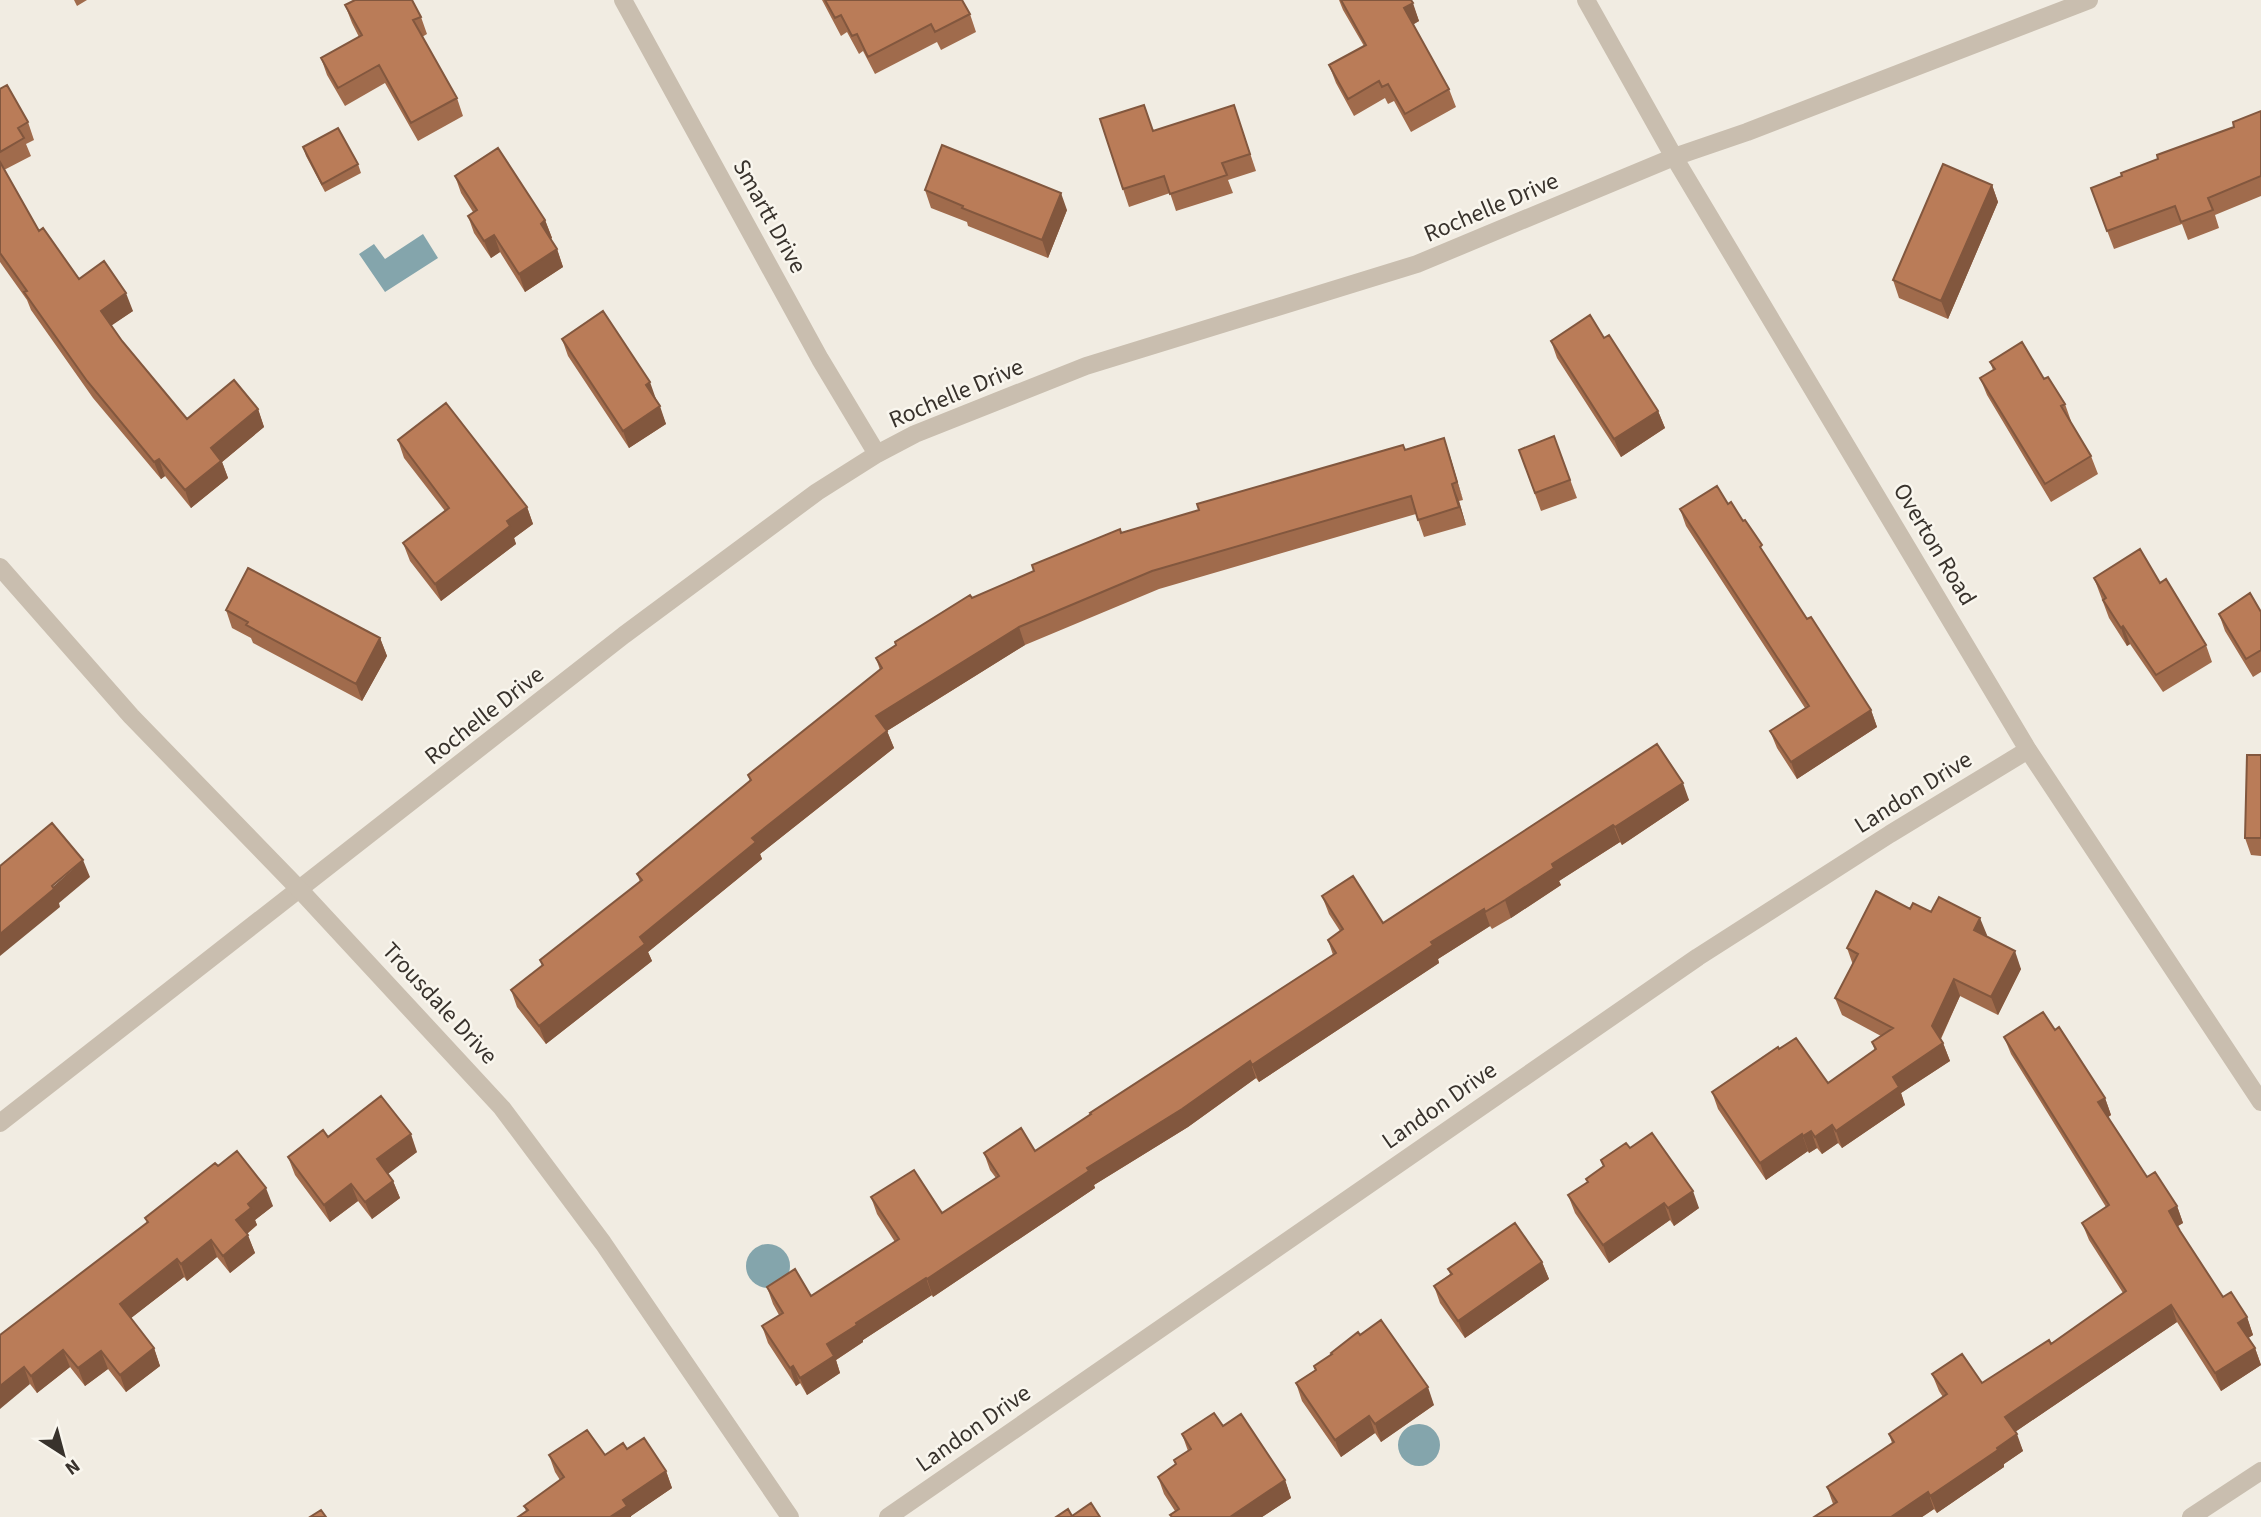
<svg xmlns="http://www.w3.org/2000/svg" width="2261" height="1517" viewBox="0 0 2261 1517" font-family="'Source Sans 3',sans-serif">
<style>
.water{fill:#84a5ac}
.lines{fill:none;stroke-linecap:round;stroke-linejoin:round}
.minor{stroke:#c9beaf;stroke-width:18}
.tertiary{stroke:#c9beaf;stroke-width:18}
.wall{fill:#a06b4c}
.shaded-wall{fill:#82573e}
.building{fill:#ba7c58;stroke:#82573e;stroke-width:2}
.labels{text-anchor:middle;stroke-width:5;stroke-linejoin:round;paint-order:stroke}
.street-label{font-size:24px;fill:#38322c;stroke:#f9f6ee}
</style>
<rect width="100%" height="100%" fill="#f1ece2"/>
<path class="water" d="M423,234L438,258L385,292L359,254L374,244L385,259Z
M746 1266a22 22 0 1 1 44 0a22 22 0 1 1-44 0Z
M1398 1445a21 21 0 1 1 42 0a21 21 0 1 1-42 0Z"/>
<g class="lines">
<path class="minor" d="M623,0L820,359L877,454
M1586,0L1674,157L2028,750L2261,1102
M0,1123L624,635L817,492L877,454L915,434L1086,366L1417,264L1674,157L1747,132L2089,0
M888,1517L1698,957L1890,834L2028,750
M2191,1517L2261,1471"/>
<path class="tertiary" d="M0,567L131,716L300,890L502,1108L603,1243L790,1517"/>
</g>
<path class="wall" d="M74,0H87L77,6Z
M822,0H962L970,14L976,32L941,50L937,42L875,74L863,51L859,54L847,32L841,36Z
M1339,0H1411L1419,21L1413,24L1449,89L1456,107L1411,132L1394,101L1388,104L1385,98L1354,116L1336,83L1329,65L1364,46L1343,10Z
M345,5L421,17L427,34L422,37L457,98L463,116L418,141L385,83L345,106L327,75L321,58L359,37L352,23Z
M0,89L28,122L34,140L26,144L31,156L4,170L39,231L79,279L133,311L111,325L122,341L187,419L258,409L264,427L222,462L228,478L191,508L165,476L161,479L93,398L31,310L27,300L0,262Z
M1234,105L1256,171L1228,180L1233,193L1176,211L1170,193L1129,207L1123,189L1153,131Z
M2261,111V196L2215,215L2219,228L2188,240L2182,224L2114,249L2091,188L2122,176L2234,127Z
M303,147L358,164L361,173L325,192L306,156Z
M455,176L545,220L552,238L550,239L557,249L563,267L525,292L500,252L491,258L474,233L468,216L473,212L461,193Z
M1992,185L1998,202L1948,319L1899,298L1893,280Z
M925,190L1067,210L1048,258L968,226L967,222L931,208Z
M1604,338L1658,411L1665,428L1621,457L1557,358L1551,341Z
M562,339L656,399L666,424L629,448L568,356Z
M1990,362L2044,379L2065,404L2071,421L2070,422L2091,456L2098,474L2051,502L1987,395L1980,378L1993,370Z
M1554,436L1577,498L1541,511L1519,450Z
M1444,438L1463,500L1459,501L1466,525L1424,537L1416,514L1159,589L1025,645L887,731L894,748L760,854L762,859L648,952L652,961L546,1044L517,1007L511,990L542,966L540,960L640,882L637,874L750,781L748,775L880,670L876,658L972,598L1121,533Z
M398,440L527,507L533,524L514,538L516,544L441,601L410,561L403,543L445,511L404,458Z
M1728,504L1766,556L1807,619L1871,710L1877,727L1797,779L1777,748L1770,731L1805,708L1686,526L1680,509Z
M2094,578L2160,583L2206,645L2212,662L2163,692L2130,644L2127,646L2109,618Z
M226,610L380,638L387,656L362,701L253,643L251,638L232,628Z
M2261,612V672L2253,677L2225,631L2219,614Z
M1657,744L1689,800L1622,845L1620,842L1559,881L1561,885L1511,918L1492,929L1490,926L1438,959L1439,963L1259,1082L1256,1078L1188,1127L1094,1185L1095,1188L933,1297L932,1295L863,1340V1342L836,1360L840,1373L807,1395L800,1383L796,1386L768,1343L762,1326L779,1315L773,1304L767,1287L811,1296L895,1242L877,1214L871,1197L942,1213L996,1178L990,1170L984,1153L1035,1151L1333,955L1328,940L1340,931L1329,914L1322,896L1383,923Z
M2261,755V856L2251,855L2245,838Z
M1931,912L1987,935L1986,937L2021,969L1998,1015L1960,996L1941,1039L1943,1043L1950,1061L1901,1093L1905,1105L1842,1148L1838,1143L1822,1154L1817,1148L1809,1153L1808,1151L1766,1180L1718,1109L1712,1092L1779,1049L1828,1083L1875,1051L1872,1042L1881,1036L1842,1015L1835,998L1853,965L1847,948Z
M2055,1030L2105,1098L2111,1115L2108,1117L2147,1177L2177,1206L2183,1223L2177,1226L2223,1297L2247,1317L2253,1335L2248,1338L2255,1348L2261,1365L2221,1391L2177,1322L2015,1432L2023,1451L2004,1464V1467L1937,1513L1934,1509L1922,1517H1814L1833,1504L1827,1487L1892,1443L1889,1434L1943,1397L1939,1391L1932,1374L1982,1383L2051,1344L2123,1293L2089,1240L2082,1223L2106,1207L2011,1054L2004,1037Z
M328,1137L417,1152L388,1173L393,1181L400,1198L372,1219L358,1201L330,1222L295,1175L288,1157Z
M1630,1148L1699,1208L1674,1226L1670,1220L1609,1263L1575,1213L1568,1195L1587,1182L1603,1166L1601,1160Z
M218,1166L273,1206L255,1220L257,1225L247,1234L255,1253L230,1273L217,1257L187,1281L184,1277L131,1318L154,1348L160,1366L126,1392L108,1369L85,1386L70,1367L37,1393L30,1384L0,1335L147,1223L145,1218Z
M1542,1262L1549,1279L1465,1338L1440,1303L1434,1286L1450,1274L1448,1269Z
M1314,1366L1434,1405L1381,1442L1375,1433L1341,1457L1302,1401L1296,1383L1315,1370Z
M1223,1426L1285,1480L1291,1498L1262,1517H1171L1175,1511L1164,1494L1158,1477L1176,1464L1188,1451L1182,1434Z
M627,1449L666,1471L672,1488L631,1516L526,1511L524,1506L560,1480L555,1472L549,1455H605Z"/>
<path class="shaded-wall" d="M1413,3L1419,21L1411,26L1404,8Z
M1992,185L1998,202L1948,319L1941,301Z
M1061,193L1067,210L1048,258L1042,240Z
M545,220L552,238L547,241L541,224Z
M494,235L500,252L491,258L484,241Z
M557,249L563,267L525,292L519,274Z
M126,293L133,311L108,328L101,311Z
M650,382L656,399L652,402L646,385Z
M660,406L666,424L629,448L623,431Z
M258,409L264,427L222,462L228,478L191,508L185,490L211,448Z
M1658,411L1665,428L1621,457L1614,439Z
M1444,438L1450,456L1463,500L1457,482Z
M159,459L165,476L161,479L154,462Z
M1452,484L1459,501L1466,525L1459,507Z
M527,507L533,524L514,538L516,544L441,601L435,584L507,521Z
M2123,626L2130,644L2127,646L2121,628Z
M1019,627L1025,645L882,734L876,716Z
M380,638L387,656L362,701L356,684Z
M1871,710L1877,727L1797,779L1791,762Z
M887,731L894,748L760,854L762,859L648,952L652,961L546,1044L539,1026L752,838Z
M1683,783L1689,800L1622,845L1615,827Z
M1613,825L1620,842L1559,881L1561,885L1511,918L1505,900L1552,864Z
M83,860L90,877L59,903L60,907L0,956V934Z
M1484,909L1490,926L1438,959L1439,963L1259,1082L1252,1065L1431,942Z
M1980,918L1987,935L1980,948L1974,930Z
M2015,951L2021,969L1998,1015L1991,997Z
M1954,979L1960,996L1938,1044L1932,1026Z
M1943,1043L1950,1061L1901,1093L1905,1105L1842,1148L1836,1131L1893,1077Z
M1250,1061L1256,1078L1188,1127L1094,1185L1095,1188L933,1297L927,1279L1087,1168Z
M2105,1098L2111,1115L2104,1120L2098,1102Z
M1832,1125L1838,1143L1822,1154L1815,1137Z
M1811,1131L1817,1148L1809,1153L1803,1136Z
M411,1134L417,1152L384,1177L377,1159Z
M1802,1134L1808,1151L1766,1180L1760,1163Z
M393,1181L400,1198L372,1219L365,1202Z
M351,1184L358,1201L330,1222L324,1205Z
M266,1188L273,1206L255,1220L257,1225L243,1237L236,1220L248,1204Z
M1693,1191L1699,1208L1674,1226L1668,1208Z
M1664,1203L1670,1220L1609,1263L1603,1245Z
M2177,1206L2183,1223L2175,1228L2169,1211Z
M248,1235L255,1253L230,1273L223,1256Z
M211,1240L217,1257L187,1281L181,1264Z
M177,1259L184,1277L126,1322L120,1304Z
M1542,1262L1549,1279L1465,1338L1458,1321Z
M926,1278L932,1295L863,1340V1342L836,1360L840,1373L807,1395L800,1378L827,1344L856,1323Z
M2171,1305L2177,1322L2012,1434L2005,1417Z
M2247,1317L2253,1335L2245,1340L2238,1323Z
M154,1348L160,1366L126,1392L120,1375Z
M2255,1348L2261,1365L2221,1391L2215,1373Z
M63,1350L70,1367L37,1393L31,1376Z
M101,1351L108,1369L85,1386L78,1368Z
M793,1366L800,1383L796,1386L790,1368Z
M24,1367L30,1384L0,1409V1386Z
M1428,1387L1434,1405L1381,1442L1375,1424Z
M1369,1416L1375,1433L1341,1457L1335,1440Z
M2017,1434L2023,1451L2004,1464V1467L1937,1513L1930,1496Z
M666,1471L672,1488L631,1516V1517H610L623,1500Z
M1285,1480L1291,1498L1262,1517H1230Z
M1928,1492L1934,1509L1922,1517H1891Z"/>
<path class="building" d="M355,0H412L421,17L413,20L457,98L411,123L379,65L338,88L321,58L362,35L345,5Z
M825,0H962L970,14L935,32L931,24L868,57L857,34L852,36L841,15L835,18Z
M1341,0H1411L1413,3L1404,8L1449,89L1405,114L1388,84L1382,87L1379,81L1348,99L1329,65L1366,45Z
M7,85L28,122L18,128L24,138L0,152V89Z
M1144,105L1153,131L1234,105L1250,154L1222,163L1227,175L1170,194L1164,176L1123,189L1100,119Z
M2261,111V176L2208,198L2213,210L2181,222L2175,206L2107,231L2091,188L2122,176L2121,173L2158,159L2157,155L2234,127L2233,122Z
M338,128L358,164L322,184L303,147Z
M942,145L1061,193L1042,240L962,208L963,206L925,190Z
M498,148L545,220L541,224L557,249L519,274L494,235L484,241L468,216L477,210L455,176Z
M0,162L39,231L43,228L79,279L104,261L126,293L101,311L122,341L187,419L234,380L258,409L211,448L221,461L185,490L159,459L154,462L87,381L24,292L27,291L0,253Z
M1943,164L1992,185L1941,301L1893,280Z
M603,311L650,382L646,385L660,406L623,431L562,339Z
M1590,315L1604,338L1609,335L1658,411L1614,439L1551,341Z
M2022,342L2044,379L2048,377L2065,404L2061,406L2091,456L2045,484L1980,378L1995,369L1990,362Z
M446,403L527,507L507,521L510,526L435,584L403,543L449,508L398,440Z
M1554,436L1570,480L1535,493L1519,450Z
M1444,438L1457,482L1452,484L1459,507L1418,520L1411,496L1152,571L1019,627L876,716L887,731L752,838L756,842L640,937L645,944L539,1026L511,990L543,965L540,960L642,880L637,874L751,780L748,775L882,668L876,658L896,645L895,642L970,595L972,598L1034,571L1032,565L1120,529L1121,533L1199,510L1197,504L1403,445L1405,450Z
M1717,486L1728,504L1731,502L1743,521L1745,520L1762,545L1760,547L1807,619L1811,617L1871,710L1791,762L1770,731L1809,706L1680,509Z
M2140,549L2160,583L2166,579L2206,645L2156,675L2123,626L2121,628L2103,600L2106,598L2094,578Z
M248,568L380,638L356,684L246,625L248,622L226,610Z
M2250,593L2261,612V650L2246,659L2219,614Z
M1657,744L1683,783L1615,827L1613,825L1552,864L1554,868L1505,900L1485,912L1484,909L1431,942L1433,945L1252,1065L1250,1061L1182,1109L1087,1168L1089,1171L927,1279L926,1278L856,1323L857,1325L827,1344L834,1356L800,1378L793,1366L790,1368L762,1326L783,1313L767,1287L795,1269L811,1296L899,1239L871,1197L914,1170L942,1213L999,1176L984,1153L1021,1128L1035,1151L1091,1114L1090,1113L1336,953L1328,940L1343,929L1322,896L1353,876L1383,923Z
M2247,755H2261V838H2245Z
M52,823L83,860L52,886L54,889L0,934V866Z
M1876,891L1910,909L1913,903L1931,912L1939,897L1980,918L1974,930L2015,951L1991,997L1954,979L1932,1026L1943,1043L1893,1077L1899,1087L1836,1131L1832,1125L1815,1137L1811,1131L1803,1136L1802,1134L1760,1163L1712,1092L1778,1047L1779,1049L1796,1038L1828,1083L1876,1049L1872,1042L1893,1028L1835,998L1858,954L1847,948Z
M2043,1012L2055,1030L2059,1027L2105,1098L2098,1102L2147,1177L2155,1172L2177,1206L2169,1211L2180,1231L2223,1297L2231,1292L2247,1317L2238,1323L2255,1348L2215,1373L2171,1305L2005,1417L2017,1434L1997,1448L1998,1450L1930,1496L1928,1492L1891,1517H1814L1837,1502L1827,1487L1894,1442L1889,1434L1947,1394L1932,1374L1962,1354L1982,1383L2049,1340L2051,1344L2126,1291L2082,1223L2109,1205L2004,1037Z
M381,1096L411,1134L377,1159L393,1181L365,1202L351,1184L324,1205L288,1157L323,1130L328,1137Z
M1652,1133L1693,1191L1668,1208L1664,1203L1603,1245L1568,1195L1588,1182L1586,1179L1604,1166L1601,1160L1626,1143L1630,1148Z
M237,1151L266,1188L248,1204L251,1208L236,1220L248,1235L223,1256L211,1240L181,1264L177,1259L120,1304L154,1348L120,1375L101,1351L78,1368L63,1350L31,1376L24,1367L0,1386V1335L148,1222L145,1218L215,1163L218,1166Z
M1515,1223L1542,1262L1458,1321L1434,1286L1452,1274L1448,1269Z
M1381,1320L1428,1387L1375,1424L1369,1416L1335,1440L1296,1383L1316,1370L1314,1366L1332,1354L1331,1353L1358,1332L1360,1335Z
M1214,1413L1223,1426L1241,1414L1285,1480L1230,1517H1172L1170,1515L1179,1509L1158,1477L1176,1464L1174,1460L1191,1449L1182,1434Z
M587,1430L605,1455L623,1443L627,1449L644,1438L666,1471L623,1500L627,1506L610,1517H518L528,1510L524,1506L564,1477L549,1455Z
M1091,1503L1100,1517H1056L1068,1509L1072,1516Z
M321,1510L326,1517H310Z"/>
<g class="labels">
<g class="street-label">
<text transform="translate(1491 207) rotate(-23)" y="8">Rochelle Drive</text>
<text transform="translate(770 216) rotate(61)" y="8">Smartt Drive</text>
<text transform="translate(956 393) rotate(-23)" y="8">Rochelle Drive</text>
<text transform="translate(1935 544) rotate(59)" y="8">Overton Road</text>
<text transform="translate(484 715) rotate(-38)" y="8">Rochelle Drive</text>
<text transform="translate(1913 792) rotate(-32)" y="8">Landon Drive</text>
<text transform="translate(440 1003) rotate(47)" y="8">Trousdale Drive</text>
<text transform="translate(1439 1105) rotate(-35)" y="8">Landon Drive</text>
<text transform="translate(973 1428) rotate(-35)" y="8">Landon Drive</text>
</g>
</g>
<g transform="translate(63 1454) rotate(144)" stroke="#f9f6ee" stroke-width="5" paint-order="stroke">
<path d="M0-5L12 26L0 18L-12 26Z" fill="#38322c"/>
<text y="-10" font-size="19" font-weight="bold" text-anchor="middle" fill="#38322c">N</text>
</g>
</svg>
